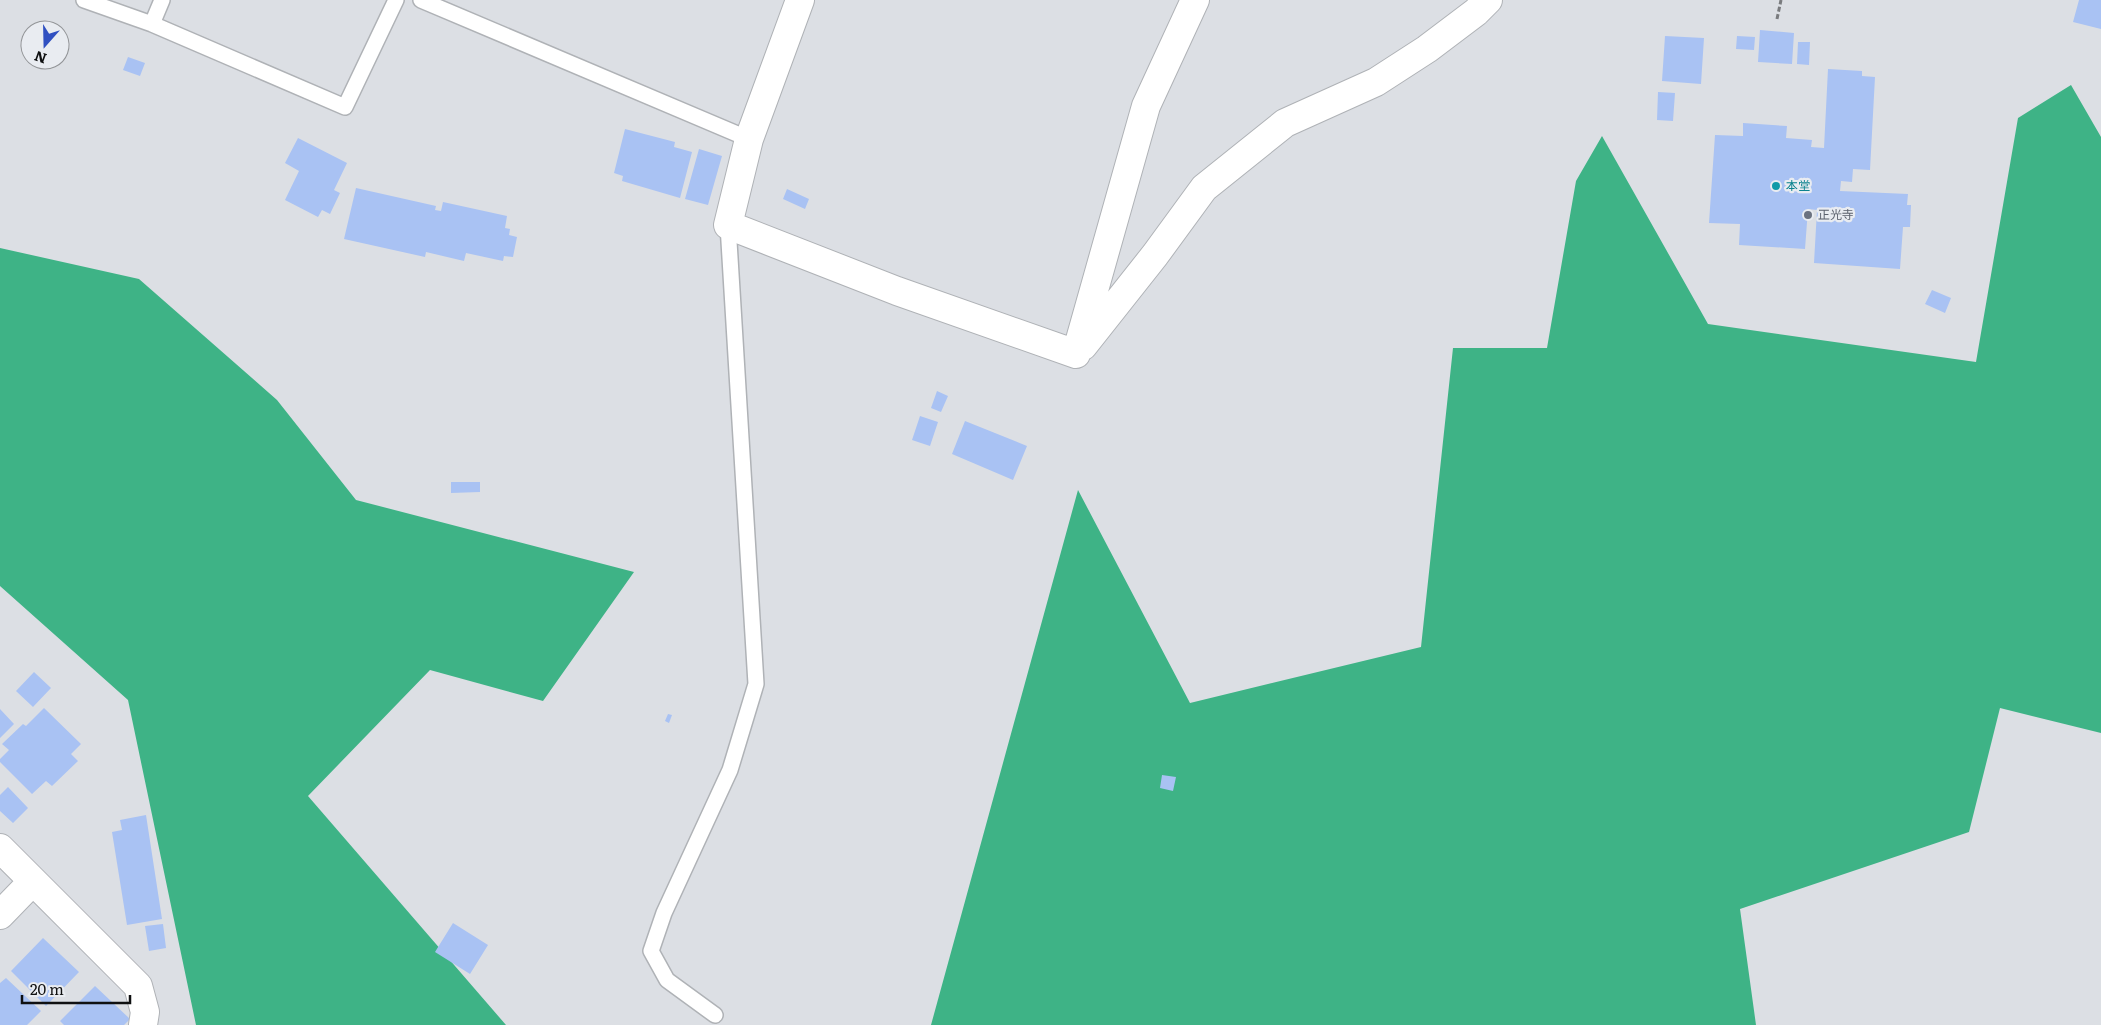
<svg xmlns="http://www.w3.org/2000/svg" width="2101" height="1025" viewBox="0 0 2101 1025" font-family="Literata,'Noto Sans JP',serif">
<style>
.forest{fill:#3eb386}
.building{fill:#a9c2f3}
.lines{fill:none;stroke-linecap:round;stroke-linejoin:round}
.service-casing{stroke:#afb2b6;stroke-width:18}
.minor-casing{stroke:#afb2b6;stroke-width:30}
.path{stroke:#797b7e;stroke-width:3;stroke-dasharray:5 2.5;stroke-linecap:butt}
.service{stroke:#fff;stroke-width:15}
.minor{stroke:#fff;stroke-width:28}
.culture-dot{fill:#0f9aa8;stroke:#e9ecf1;stroke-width:2}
.worship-dot{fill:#6b7280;stroke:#e9ecf1;stroke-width:2}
.labels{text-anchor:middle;stroke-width:4.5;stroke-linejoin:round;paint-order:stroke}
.culture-label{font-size:12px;fill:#0d838f;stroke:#e9ecf1;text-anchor:start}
.worship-label{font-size:12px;fill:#5b616d;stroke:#e9ecf1;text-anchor:start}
</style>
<rect width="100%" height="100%" fill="#dcdfe4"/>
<path class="forest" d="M2071,85L2101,137V733L2000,708L1969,832L1740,909L1756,1025H931L1078,490L1190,703L1421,647L1453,348H1547L1576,181L1602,136L1708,324L1976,362L2018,118Z
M0,248L139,279L277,400L356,500L634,572L543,701L430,670L308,796L506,1025H196L128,700L0,586Z"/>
<path class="building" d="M2079,0H2101V29L2073,22Z
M1760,30L1794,33L1792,64L1758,62Z
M1665,36L1704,38L1701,84L1662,81Z
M1737,36L1755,37L1754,50L1736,49Z
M1798,42H1810L1809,65L1797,64Z
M128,57L145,63L140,76L123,70Z
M1828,69L1862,71V76L1875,77L1870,170L1853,169L1852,182L1841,181L1840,191L1908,194L1907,205H1911L1910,227H1903L1900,269L1814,263L1817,210L1808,209L1805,249L1739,245L1740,224L1709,223L1715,135L1743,136V123L1787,126L1786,138L1812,140L1811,147L1824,148Z
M1658,92L1675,93L1673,121L1657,120Z
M625,129L675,142L674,147L692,152L680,198L622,181L623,176L614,173Z
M298,138L347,163L334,190L340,193L330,214L322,210L318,217L285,200L299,171L285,163Z
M699,149L722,156L708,205L685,199Z
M356,188L436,206L435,210L441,211L443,202L507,216L505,228L510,229L509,235L517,237L513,257L504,256L503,261L466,253L464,261L426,252L425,257L344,239Z
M787,189L809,199L805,209L783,199Z
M1932,290L1951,298L1945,313L1925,304Z
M937,391L948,396L941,412L931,408Z
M920,416L938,422L930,446L912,440Z
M965,421L1027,446L1013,480L952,454Z
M451,482H480V492L451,493Z
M34,672L51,688L33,707L16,691Z
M44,708L81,744L71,754L78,761L52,786L46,781L32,794L0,762V759L9,750L2,744L23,724L26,726Z
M0,709L14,724L0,738Z
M668,714L672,715L669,723L665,721Z
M1162,775L1176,777L1173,791L1160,788Z
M8,787L28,808L13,823L0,811V795Z
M146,815L162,919L127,925L112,832L122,830L120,820Z
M453,923L488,945L470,974L435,952Z
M163,924L166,948L149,951L145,926Z
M43,938L79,972L46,1006L11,971Z
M6,978L41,1011L27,1025H0V983Z
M95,986L130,1019L124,1025H64L60,1021Z"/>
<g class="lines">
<g class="service-casing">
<path id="service" d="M84,0L152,24L345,107L396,0
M421,0L749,139
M152,24L162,0
M715,1015L667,980L651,951L664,913L730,770L756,684L728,225"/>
</g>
<g class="minor-casing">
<path id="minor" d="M800,0L749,139L728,225L897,291L1076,354L1146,106L1195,0
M1083,346L1155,255L1204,188L1285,123L1376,82L1427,49L1476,12L1488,0
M0,848L138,986L145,1012L143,1025
M0,915L33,881"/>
</g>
<path class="path" d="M1777,19L1781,0"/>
<use href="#service" class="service"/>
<use href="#minor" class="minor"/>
</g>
<circle class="culture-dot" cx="1776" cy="186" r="5"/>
<circle class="worship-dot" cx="1808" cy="215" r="5"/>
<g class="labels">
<g class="culture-label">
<text x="1786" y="190">本堂</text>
</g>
<g class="worship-label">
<text x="1818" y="219">正光寺</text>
</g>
</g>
<g transform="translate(45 45) rotate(200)"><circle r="24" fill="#e9ecf1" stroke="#929497"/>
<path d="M0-4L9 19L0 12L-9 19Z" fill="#3050c1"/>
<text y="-8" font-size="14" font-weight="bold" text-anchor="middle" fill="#0f1011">N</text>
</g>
<path d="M22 995v8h108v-8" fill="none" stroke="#0f1011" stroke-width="2.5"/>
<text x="30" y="995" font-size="15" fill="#0f1011" stroke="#e9ecf1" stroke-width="4" paint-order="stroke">20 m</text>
</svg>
